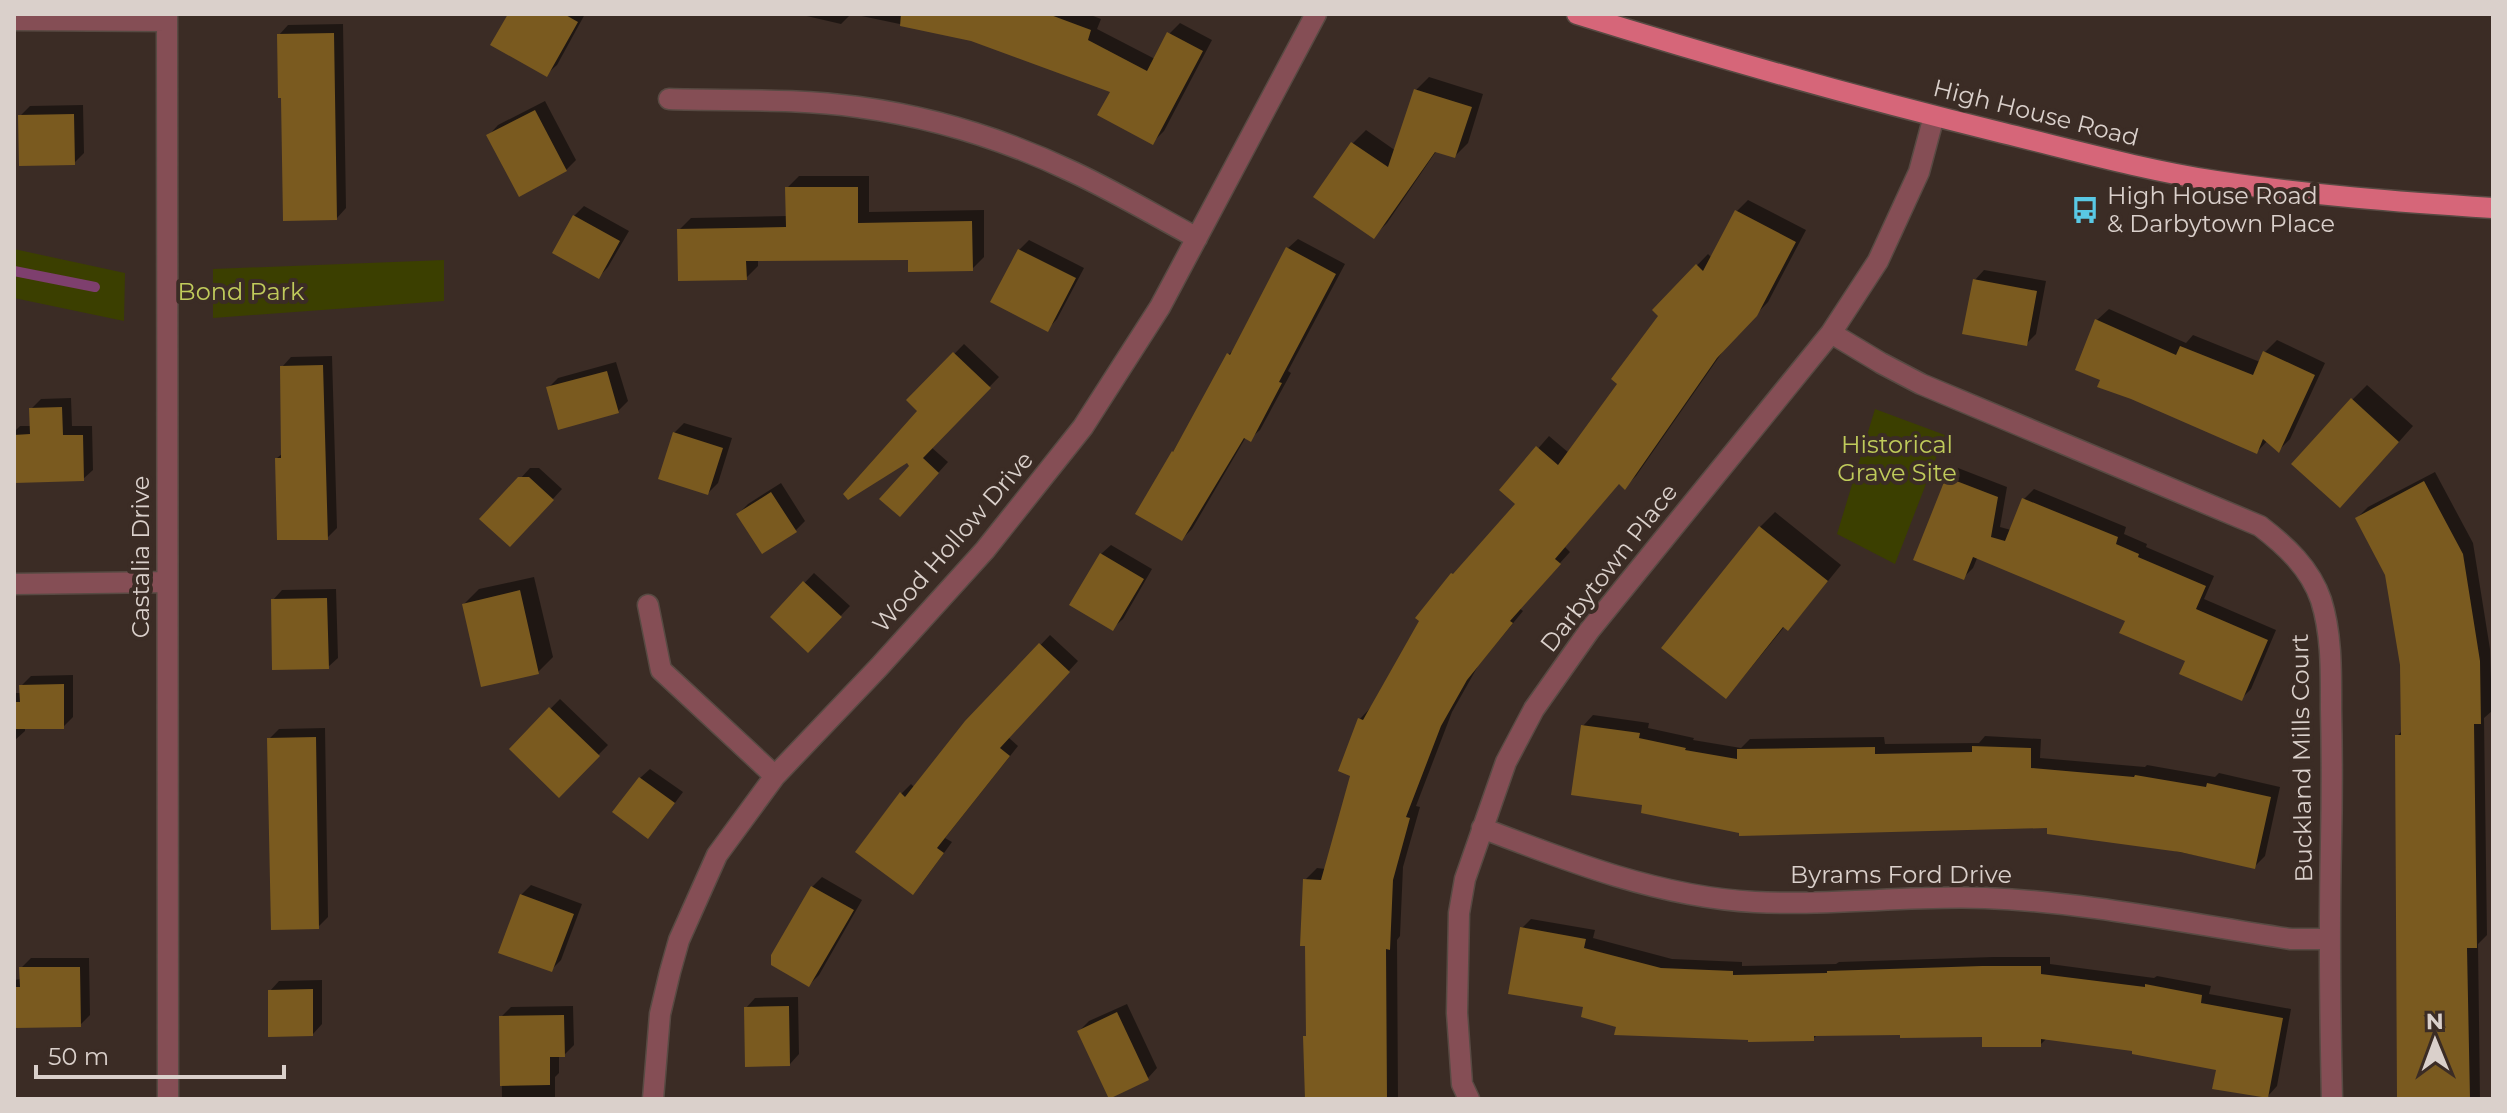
<svg xmlns="http://www.w3.org/2000/svg" width="2507" height="1113" viewBox="0 0 2507 1113" font-family="Montserrat,sans-serif">
<style>
.green{fill:#3b3f00}
.shadow{fill:#0007}
.lines{fill:none;stroke-linecap:round;stroke-linejoin:round}
.stream{stroke:#7e3f6e;stroke-width:10}
.building{fill:#7a5a1f}
.minor-casing{stroke:#584a43;stroke-width:23}
.primary-casing{stroke:#584a43;stroke-width:23}
.minor{stroke:#854e55;stroke-width:20}
.primary{stroke:#d66679;stroke-width:20}
.labels{text-anchor:middle;stroke-width:8;stroke-linejoin:round;paint-order:stroke}
.street-label{font-size:24px;fill:#dad0cb;stroke:#3b2c25}
.poi-label{font-size:24px;fill:#dad0cb;stroke:#3b2c25;text-anchor:start}
.park-label{font-size:24px;fill:#c0cb5b;stroke:#3b2c25}
</style>
<rect width="100%" height="100%" fill="#3b2c25"/>
<path class="green" d="M14,249L125,273L124,321L14,298Z
M444,260V301L213,318V269Z
M1875,409L1945,435L1895,564L1837,534Z"/>
<path class="shadow" d="M510,14H585L557,65L547,74Z
M798,14H851L841,24Z
M852,14H1088L1101,19L1097,29L1155,59L1169,34L1180,23L1212,40L1164,131L1153,142L1113,90L971,39Z
M343,24L346,208L337,218L283,96L279,35L288,25Z
M1429,77L1483,94L1468,143L1455,156L1437,150L1387,223L1374,236L1316,197L1353,143L1366,130L1396,151L1416,90Z
M545,101L576,160L566,170L489,135L498,125Z
M83,105L84,153L74,163L20,116L30,106Z
M799,176H869V212L984,210V257L972,269L910,258H758V266L746,278L679,230L691,218L788,216L787,188Z
M1748,200L1806,230L1768,302L1728,344L1636,476L1625,487L1619,482L1565,547L1570,552L1519,608L1523,611L1478,666L1452,712L1416,806L1420,807L1403,867L1400,936L1397,940L1398,1099H1307L1305,1037L1308,1033L1305,880L1317,868L1326,869L1352,774L1360,719L1371,707L1518,503L1502,490L1549,436L1569,453L1620,384L1661,316L1654,310L1708,254L1712,258L1737,211Z
M584,206L629,231L608,267L599,277L574,216Z
M1298,239L1345,264L1288,371L1291,373L1260,430L1250,439L1246,437L1192,529L1182,539L1173,452L1229,354L1236,348L1288,248Z
M1029,240L1084,268L1057,319L1048,329L1019,250Z
M1984,270L2046,281L2036,334L2026,344L1975,280Z
M2109,309L2186,343L2193,335L2260,362L2265,352L2277,340L2325,363L2290,439L2279,450L2268,440L2257,452L2103,379L2097,320Z
M964,344L999,377L931,447L948,462L909,505L912,466L907,460L920,411L909,400Z
M332,356L337,528L327,538L277,458L283,453L282,367L291,357Z
M616,362L628,401L618,411L548,388L558,378Z
M2367,385L2413,426L2355,491L2352,400Z
M71,398L72,426H92L93,470L83,479L14,481V432L20,426H32L31,409L41,399Z
M684,423L732,438L718,483L708,493L674,433Z
M530,468H539L562,489L520,535V479Z
M1958,468L2007,487L2000,527L2011,530L2024,499L2034,489L2126,527L2124,534L2147,544L2146,547L2214,576L2204,599L2276,630L2251,689L2241,699L2127,620L1978,556L1973,568L1963,578L1915,559L1948,478Z
M2435,472L2473,543L2490,649L2492,711L2484,718L2487,935L2478,944L2480,1099H2399L2397,736L2403,730L2402,665L2387,574L2357,518L2368,507Z
M781,483L805,521L796,530L738,514L748,504Z
M1775,512L1841,565L1802,613L1785,626L1740,681L1726,696L1664,647L1760,527Z
M1111,545L1152,569L1123,619L1113,628L1101,554Z
M814,573L850,606L808,650L772,617Z
M534,577L553,657L538,672L464,604L479,589Z
M336,589L338,658L328,667L273,600L282,590Z
M1050,635L1078,661L1008,737L1018,746L945,838L952,842L922,883L901,794L911,784L915,788L967,722Z
M73,675V717L63,727H25V731L14,741V693H21V686L31,676Z
M560,699L608,745L559,795L511,749Z
M1593,715L1649,723L1648,728L1694,738L1693,740L1741,748L1750,739L1884,737L1885,744L1979,743L1985,736L2041,739L2040,758L2145,767L2147,765L2215,777L2219,773L2280,787L2265,856L2254,867L2050,826L1740,831L1645,803L1583,726Z
M325,728L328,917L318,927L269,739L279,729Z
M650,769L683,792L657,827L640,778Z
M822,877L862,900L819,975L809,985L812,887Z
M531,885L582,904L561,960L551,970L521,895Z
M1531,919L1595,930L1593,938L1672,959L1742,962V966L1836,964L1839,962L1993,957H2050V964L2154,978L2157,976L2211,986L2209,994L2291,1009L2277,1086L2268,1096L2218,1068L2135,1050L2047,1038L2040,1045L1984,1035L1902,1032L1818,1034L1813,1039L1619,1025L1586,1005L1522,928Z
M31,958H89L90,1015L80,1025L14,1026V980L21,979V968Z
M322,980V1024L313,1034L270,991L279,981Z
M798,997L799,1054L790,1064L746,1008L755,998Z
M1127,1004L1157,1068L1148,1078L1079,1031L1089,1021Z
M573,1006L574,1045L564,1055H559V1073L555,1077V1099H502L501,1017L511,1007Z"/>
<g class="lines">
<path class="stream" d="M14,271L95,287"/>
</g>
<path class="building" d="M508,14H564L578,22L547,77L490,45Z
M901,14H1048L1091,30L1088,40L1147,71L1167,32L1203,51L1153,145L1097,115L1110,92L971,41L900,26Z
M334,33L337,220L283,221L281,98H278L277,34Z
M1414,89L1472,107L1455,158L1435,152L1374,239L1313,197L1351,142L1388,167Z
M535,110L567,171L519,197L486,135Z
M74,114L75,165L19,166L18,115Z
M785,187H858V223L972,221L973,271L908,272V260L746,261L747,280L678,281L677,229L786,227Z
M1735,210L1796,242L1757,316L1717,358L1625,490L1619,484L1555,559L1561,564L1510,621L1513,623L1467,680L1441,726L1406,817L1410,818L1393,880L1390,950L1386,949L1387,1099H1305L1303,1036H1306L1305,946H1300L1303,879L1321,880L1350,776L1338,771L1358,718L1363,720L1419,621L1415,618L1451,573L1453,574L1515,504L1499,490L1536,446L1558,465L1617,384L1611,379L1658,316L1652,310L1696,264L1703,271Z
M573,215L620,241L599,279L552,253Z
M1286,247L1336,274L1279,382L1282,383L1251,442L1244,438L1182,541L1135,514L1172,451L1173,452L1227,353L1230,355Z
M1018,249L1076,278L1048,332L990,302Z
M1973,279L2037,291L2027,346L1962,334Z
M2095,319L2176,355L2180,346L2253,375L2263,351L2315,375L2279,453L2263,439L2257,454L2131,399L2097,387L2100,380L2075,370Z
M953,352L991,388L923,458L939,473L900,517L879,499L909,466L907,463L848,500L843,494L917,411L906,400Z
M323,365L328,540H277L275,458H281L280,366Z
M607,371L619,413L558,430L546,387Z
M2351,398L2399,442L2340,508L2291,464Z
M62,407L63,435H83L84,481L14,483V435L30,434L29,408Z
M673,432L723,448L708,495L658,479Z
M518,477H529L554,500L510,547L479,519Z
M1946,477L1998,497L1991,537L2005,541L2022,498L2118,537L2116,544L2139,554L2138,557L2206,586L2196,609L2268,640L2242,701L2179,674L2185,661L2119,633L2125,621L2054,591L1973,557L1964,580L1913,560Z
M2424,481L2463,554L2480,661L2481,724H2474L2477,948H2467L2470,1099H2397L2395,735H2401L2400,665L2385,575L2355,518Z
M771,492L797,532L762,554L736,514Z
M1759,526L1828,581L1788,631L1783,627L1726,699L1661,648Z
M1100,553L1144,579L1113,631L1069,605Z
M803,581L842,617L808,653L770,617Z
M520,590L539,674L481,687L462,604Z
M327,598L329,669L272,670L271,599Z
M1039,643L1070,672L1000,748L1010,756L937,848L944,853L913,895L855,852L900,792L905,797L965,721Z
M64,684V729H14V702H20L19,685Z
M549,707L600,756L559,798L509,749Z
M1581,725L1640,733L1639,738L1686,748L1685,750L1737,759V749L1875,747V754L1972,752V746L2031,748V768L2134,777L2135,775L2206,787L2207,783L2271,797L2255,869L2180,852L2047,834V828L1739,836V833L1641,813L1642,805L1571,795Z
M316,737L319,929L271,930L267,738Z
M639,777L675,803L648,839L612,812Z
M811,886L854,910L809,987L771,965V955Z
M520,894L574,914L552,972L498,953Z
M1520,927L1586,939L1584,948L1661,968L1733,971V975L1827,973V971L1982,966H2041V974L2145,987V984L2202,995L2201,1003L2283,1018L2268,1098L2212,1089L2216,1070L2132,1054V1051L2041,1039V1047H1982V1037L1900,1038V1035L1814,1036V1041L1748,1042V1040L1614,1035L1616,1027L1581,1017L1583,1007L1508,994Z
M19,967H80L81,1027L14,1028V987H20Z
M313,989V1036L268,1037V990Z
M789,1006L790,1066L745,1067L744,1007Z
M1117,1012L1149,1080L1109,1099L1077,1031Z
M564,1015L565,1057H550V1085L500,1086L499,1016Z"/>
<g class="lines">
<g class="minor-casing">
<path id="minor" d="M167,14L168,1099
M14,20L167,21
M669,99C731,101 796,98 858,107C932,117 1006,140 1073,172C1116,192 1156,216 1197,238
M1831,333L1881,363L1921,384L2260,526C2286,546 2310,568 2321,600C2332,635 2331,672 2331,709C2332,754 2332,798 2331,843C2329,928 2330,1014 2332,1099
M14,584L167,582
M648,605L661,670L775,776
M1482,828C1570,862 1660,897 1755,902C1832,906 1909,895 1985,898C2088,902 2189,924 2291,939H2329
M653,1099L660,1014L670,972L679,940L717,855L775,776L879,667L985,550L1083,427L1160,307L1316,14
M1469,1099L1462,1084L1457,1013L1459,913L1465,879L1506,762L1534,709L1589,631L1831,333L1878,261L1919,172L1934,116"/>
</g>
<g class="primary-casing">
<path id="primary" d="M1577,14C1718,58 1860,98 2003,133C2073,150 2144,170 2216,181C2308,195 2400,202 2493,208"/>
</g>
<use href="#minor" class="minor"/>
<use href="#primary" class="primary"/>
</g>
<defs>
<g id="bus-bare" transform="scale(2.16)"><path d="M-5-6H5V4H4V6H2V4H-2V6H-4V4H-5ZM-3.5-4V0h7V-4ZM-3.5 1.2v1.5H-2V1.2ZM2 1.2v1.5H3.5V1.2Z" fill="#59c8e4" stroke="#3b2c25" stroke-width="2.5" paint-order="stroke"/></g>
</defs>
<g fill-rule="evenodd">
<use href="#bus-bare" x="2085" y="210"/>
</g>
<g class="labels">
<g class="street-label">
<text transform="translate(2036 113) rotate(14)" y="8">High House Road</text>
<text transform="translate(953 542) rotate(-49)" y="8">Wood Hollow Drive</text>
<text transform="translate(141 557) rotate(-90)" y="8">Castalia Drive</text>
<text transform="translate(1609 568) rotate(-52)" y="8">Darbytown Place</text>
<text transform="translate(2302 758) rotate(-91)" y="8">Buckland Mills Court</text>
<text x="1901" y="883">Byrams Ford Drive</text>
</g>
<g class="poi-label">
<text x="2107" y="204">High House Road<tspan x="2107" dy="28">&amp; Darbytown Place</tspan></text>
</g>
<g class="park-label">
<text x="241" y="300">Bond Park</text>
<text x="1897" y="453">Historical<tspan x="1897" dy="28">Grave Site</tspan></text>
</g>
</g>
<rect width="2507" height="1113" fill="none" stroke="#dad0cb" stroke-width="32"/>
<g transform="translate(2435 1041) rotate(359)" stroke="#3b2c25" stroke-width="6" paint-order="stroke">
<path d="M0-6L14 30L0 20L-14 30Z" fill="#dad0cb"/>
<text y="-12" font-size="22" font-weight="bold" text-anchor="middle" fill="#dad0cb">N</text>
</g>
<path d="M36 1065v12h248v-12" fill="none" stroke="#dad0cb" stroke-width="4"/>
<text x="48" y="1065" font-size="24" fill="#dad0cb" stroke="#3b2c25" stroke-width="6" paint-order="stroke">50 m</text>
</svg>
